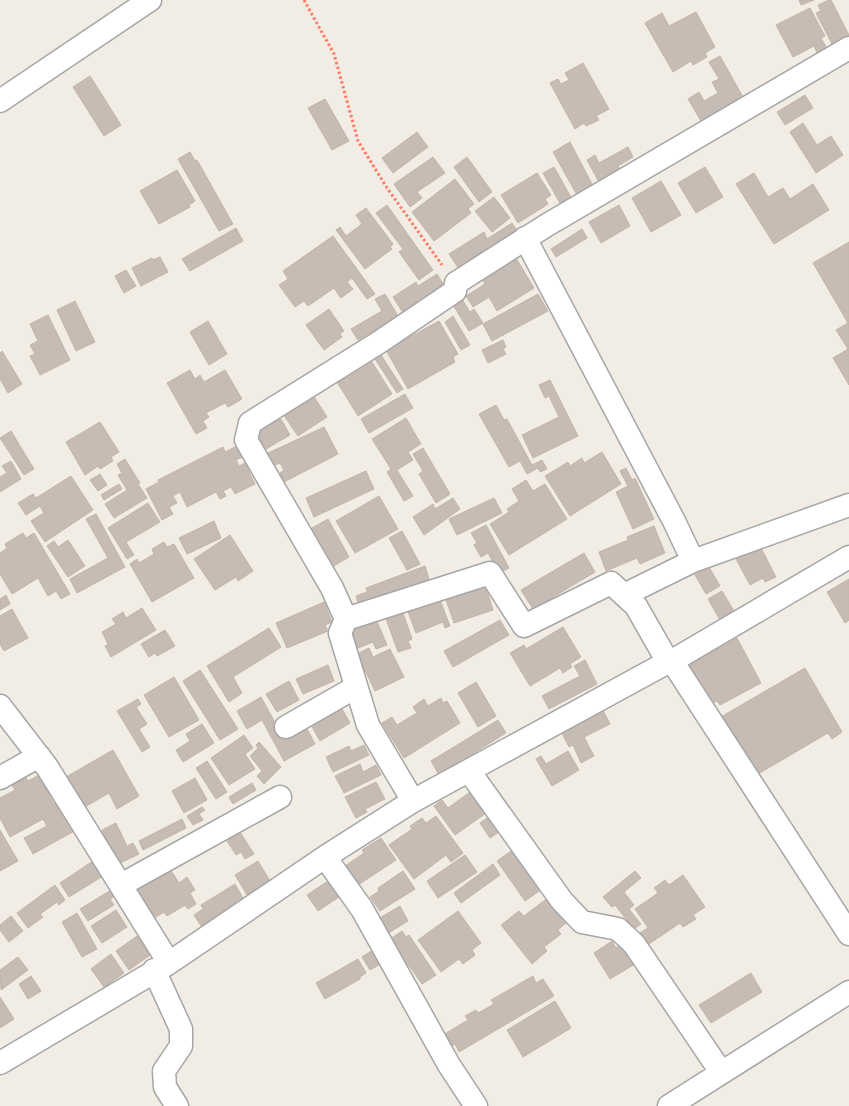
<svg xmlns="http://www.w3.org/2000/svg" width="849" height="1106" viewBox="0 0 849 1106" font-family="Jost,sans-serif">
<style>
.building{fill:#c6bcb4;stroke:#c4b4a6}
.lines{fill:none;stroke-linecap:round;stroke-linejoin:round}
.street-casing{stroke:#a6a6a6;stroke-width:25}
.path{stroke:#ff7a68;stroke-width:3;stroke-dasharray:2.5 2.5;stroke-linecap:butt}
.street{stroke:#fff;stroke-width:22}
</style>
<rect width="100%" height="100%" fill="#f1ede5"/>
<path class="building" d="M799,0H814L801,5Z
M829,0H831L849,35L832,44L816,13L821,11L818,5Z
M810,8L825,36L821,38L828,50L818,55L814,46L793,57L776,25Z
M696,12L715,47L705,53L707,57L693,65L691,61L673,72L645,23L662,13L669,26Z
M720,56L743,97L701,121L688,99L699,92L704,101L718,93L712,82L719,79L709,62Z
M583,63L609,109L596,116L599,120L586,126L584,123L575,129L550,83L558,79L561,84L569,80L565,73Z
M90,76L121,125L104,136L73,87Z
M805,95L813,108L785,125L777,112Z
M325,99L349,141L332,150L308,108Z
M803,123L817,145L831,136L843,155L816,173L790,132Z
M417,132L428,147L393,173L382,158Z
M570,142L593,186L577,195L553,152Z
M628,147L633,157L618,166L620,169L609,175L610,178L600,184L587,160L595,155L599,163Z
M190,152L195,161L197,160L233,224L219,231L178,159Z
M433,157L445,173L417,192L422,198L410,207L394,184Z
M467,157L492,192L479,202L454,167Z
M554,167L572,199L561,205L543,173Z
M705,167L723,197L696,213L678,183Z
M177,170L195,201L189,205L190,207L159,224L140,191Z
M537,173L551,195L545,199L548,204L518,223L501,195Z
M754,173L768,197L783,188L790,199L813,184L829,210L774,244L736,184Z
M455,179L474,204L468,209L471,213L434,241L412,212Z
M661,181L681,215L651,232L632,198Z
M494,197L510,218L492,232L475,211Z
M387,205L433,270L419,280L399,252L403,249L376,213Z
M619,205L630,226L601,243L589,222Z
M366,208L393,244L390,247L392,249L365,269L336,230L340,227L346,236L362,224L356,215Z
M512,223L518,232L459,269L449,254L484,232L487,239Z
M236,228L243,241L190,271L182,259Z
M582,229L587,238L556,257L551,249Z
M333,236L375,294L367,299L352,278L347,282L353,289L341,298L334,288L308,306L304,301L295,307L279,285L288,279L283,271Z
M849,242V385L833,358L848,349L836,330L848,323L813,263Z
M160,257L168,272L141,286L132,268L152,258L153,260Z
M516,258L534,288L497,311L489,297L473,307L466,296L485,284L482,279Z
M126,270L136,286L124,293L115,276Z
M437,274L445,287L403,313L393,297L416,282L418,286Z
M385,294L398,316L358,340L351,329L382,311L375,299Z
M538,294L548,311L492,341L483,324Z
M462,299L470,312L474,309L483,323L469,331L453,305Z
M75,301L95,342L76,351L57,310Z
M329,309L344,331L340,334L342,337L324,350L306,325Z
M48,315L70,360L40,375L30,356L35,354L30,345L38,341L30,324Z
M453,316L470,345L461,350L445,322Z
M208,321L227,354L209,365L190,332Z
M439,321L458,354L453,357L455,362L408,389L386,350Z
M503,340L506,347L503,349L506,354L488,363L482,350Z
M2,351L22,384L8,393L0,379V353Z
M381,355L403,389L397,393L375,359Z
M372,362L392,394L358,416L334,377L341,372L345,379Z
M190,370L195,379L200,375L204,382L225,370L242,399L228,407L225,403L206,413L209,417L203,421L207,428L196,434L167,383Z
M550,380L578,436L533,458L522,435L559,417L549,396L545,398L539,385Z
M405,394L413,408L369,433L361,419Z
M313,395L327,417L298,436L283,414Z
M496,405L504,420L507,419L532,465L542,460L547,469L540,472L538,468L527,474L520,461L509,467L479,414Z
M406,418L421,444L408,452L413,460L397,470L413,496L404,501L387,472L391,469L372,439Z
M281,419L290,435L266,449L256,432Z
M100,422L119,452L111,457L113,461L100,469L98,466L85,475L66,442Z
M324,427L338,454L284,482L280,473L284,470L280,463L272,466L266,454Z
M11,431L34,469L24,475L0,438Z
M237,446L243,457L236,460L239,466L245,463L255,484L235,494L231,487L223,491L226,496L220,499L216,492L187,507L180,492L173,496L177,503L169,507L173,514L162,520L146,489L159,482L158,480L223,447L225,452Z
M423,448L450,494L436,503L419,474L423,471L413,454Z
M602,452L621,484L570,516L545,476L568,462L570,466L582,458L584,463Z
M125,459L140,483L138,484L147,498L114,518L105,504L127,490L118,475L122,473L117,464Z
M11,461L21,479L0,492V477L7,473L2,466Z
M626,468L632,480L635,478L654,519L633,529L616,492L628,486L620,471Z
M366,471L374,489L314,517L306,498Z
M100,474L107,485L98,491L90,480Z
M71,476L93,510L45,542L31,521L44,513L40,506L26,515L18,503L33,494L36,498Z
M526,480L533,491L545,484L567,519L509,555L490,524L509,512L507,509L519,501L512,489Z
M119,484L122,489L104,500L101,495Z
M379,496L398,529L355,553L336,521Z
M453,498L460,509L424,535L413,517L433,504L435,509Z
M494,498L502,513L457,535L449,519Z
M148,503L160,522L126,542L134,555L127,559L108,528Z
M96,514L125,567L77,593L70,579L108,558L86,519Z
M328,519L349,557L332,567L310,529Z
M214,521L221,538L187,554L179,538Z
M486,525L509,568L499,573L488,553L481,557L474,545L477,543L471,533Z
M654,526L665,553L640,564L637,558L606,571L599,552L628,540L627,537Z
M402,531L420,564L407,570L389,538Z
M23,533L26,538L34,533L70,594L61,599L56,591L48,596L38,578L12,594L0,574V553L7,548L5,544Z
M230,535L253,571L238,581L236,577L215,590L194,559Z
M68,540L85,566L68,577L47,546L54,541L58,547Z
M164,542L167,547L174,544L194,578L152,602L130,564L137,559L139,563L154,554L152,549Z
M759,544L776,577L765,582L763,578L750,585L735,557Z
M584,553L595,572L533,609L521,590Z
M425,566L430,582L360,608L356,596L367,592L366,588Z
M709,567L720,586L706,594L695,575Z
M849,579V620L845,623L827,592Z
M484,581L493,610L454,623L444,594Z
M722,591L734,611L720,620L708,599Z
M6,595L10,604L0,610V599Z
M439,597L450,626L445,628L443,622L416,633L407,609Z
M324,602L332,622L325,625L328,631L287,648L276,623Z
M142,608L156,630L111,657L105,646L108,644L102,632L116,624L112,619L123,612L126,618Z
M12,609L28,638L4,651L0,644V616Z
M402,610L412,639L408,641L411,648L398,652L385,616Z
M376,619L387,645L376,649L373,642L358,648L351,630Z
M500,620L509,635L453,667L444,651Z
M563,627L581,657L570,664L572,667L563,673L560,668L530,686L510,653L524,645L526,649Z
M269,628L281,647L233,677L242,693L229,702L207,666Z
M165,630L175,646L157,656L155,653L149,657L141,644Z
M737,638L761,683L720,705L717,701L710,704L689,665Z
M369,648L373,657L390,649L404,677L375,691L357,654Z
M585,660L597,684L549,709L542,696L580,676L574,666Z
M328,665L334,681L303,694L296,679Z
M805,668L842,732L832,739L828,733L753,777L719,718Z
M200,670L238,729L220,740L183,681Z
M174,677L199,720L169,737L144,695Z
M289,681L299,700L277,712L266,694Z
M476,682L496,716L478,727L458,693Z
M261,697L284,739L306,727L315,744L284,761L262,720L247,729L237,711Z
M441,698L443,703L447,701L460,723L404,758L382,723L392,717L397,725L417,713L413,707L424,699L428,706Z
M138,699L141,704L136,707L147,724L139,729L150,747L142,752L117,711Z
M341,707L350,723L320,741L311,725Z
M603,710L610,724L584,737L594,756L581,763L573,745L569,747L561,731Z
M498,720L506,733L439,775L431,761Z
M202,724L214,743L183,762L176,750L190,741L186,734Z
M244,735L253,748L245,754L255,769L229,785L211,758Z
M259,742L281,767L264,784L257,776L262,771L250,756L258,748L256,745Z
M364,745L369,755L333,772L326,757L349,746L351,751Z
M113,750L139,796L117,809L109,793L83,808L66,777Z
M568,751L579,770L552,786L536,759L541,756L546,764Z
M207,761L227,792L216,799L196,768Z
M360,764L363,772L376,765L381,775L344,793L335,776Z
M39,775L54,804L60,801L76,830L33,854L24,838L47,826L43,819L10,837L0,818V798L15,790L12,785L26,778L28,781Z
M195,778L207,800L184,813L172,791Z
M376,782L385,799L365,809L367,812L356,818L345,797Z
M252,783L256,790L233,804L229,797Z
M473,790L489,811L455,835L434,806L442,800L448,808Z
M202,807L205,810L199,814L203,820L193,825L187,816Z
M491,815L502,830L490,838L480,823Z
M436,816L463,853L451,862L446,855L414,879L389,845L412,829L410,826L422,818L426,823Z
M182,819L186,828L143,850L139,841Z
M116,823L127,846L133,843L139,854L118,864L102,830Z
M0,830L18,861L0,871Z
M240,832L254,854L245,859L241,852L236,855L227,841Z
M381,838L396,860L358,885L345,866L364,853L362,850Z
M514,849L542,889L525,901L497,861Z
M465,855L477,872L438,898L427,881Z
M93,861L103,876L69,897L60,883Z
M258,861L270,881L247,895L235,875Z
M493,864L500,875L461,903L454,893Z
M169,867L179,883L187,877L195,890L190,893L196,904L188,909L185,905L167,916L164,912L153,919L135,888Z
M403,871L415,889L380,911L370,897L379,891L378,888Z
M635,871L641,878L624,892L634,905L629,909L641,924L634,929L615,905L612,907L603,897Z
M683,875L705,907L693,915L696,919L683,927L680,923L646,946L638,934L648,928L635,909L658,893L654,888L665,880L669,885Z
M331,879L342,895L318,911L307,895Z
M235,884L244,900L201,926L194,915L203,909L201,905Z
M55,885L65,900L59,905L57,902L40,914L43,917L28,928L17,913Z
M111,890L115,896L110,899L114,905L88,921L80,909Z
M549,897L568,921L558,930L561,934L544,947L547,951L532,964L501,925L519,911L524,916Z
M400,906L408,921L387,934L378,919Z
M116,910L127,927L102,943L91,926Z
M458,911L481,943L472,950L475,955L463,964L459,959L441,972L418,940Z
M77,913L97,949L82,957L62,922Z
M11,916L23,931L9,942L0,930V925Z
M402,931L406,937L409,935L436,975L422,984L390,939Z
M137,936L150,955L129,970L116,951Z
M612,941L616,948L622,944L635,964L610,979L594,953Z
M376,948L384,962L370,970L362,957Z
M111,954L124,973L104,987L91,969Z
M18,957L28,970L1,990L0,970Z
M358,959L366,973L360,977V979L325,999L316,983Z
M751,973L762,992L711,1023L699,1005Z
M31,976L41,991L28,999L19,984Z
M533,976L536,983L543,979L554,996L459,1052L455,1044L450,1047L443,1035L468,1020L465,1016L476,1010L478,1013L494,1004L491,1000Z
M0,997L14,1019L0,1028Z
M555,1001L571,1028L523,1057L507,1030Z"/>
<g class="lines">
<g class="street-casing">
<path id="street" d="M0,101L150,0
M525,238L674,521L693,561
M624,595L693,561L849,505
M346,619L490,573L524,626L611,583L636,606L668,662
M672,661L849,934
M0,706L47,767L169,963
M286,727L356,687
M469,771L562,901L582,922L618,929L634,944L721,1072
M0,778L39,756
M413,801L368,725L340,633L346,619L332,588L246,440L250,423L378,343L455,291L456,283L547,225L849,48
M325,857L362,909L449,1065L476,1106
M121,885L280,797
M154,970L181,1029V1046L164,1071L165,1087L177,1106
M0,1063L169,963L325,857L413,801L668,662L672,661L849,557
M669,1106L849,992"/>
</g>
<path class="path" d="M304,0L334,54L358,141L387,188L442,265"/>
<use href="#street" class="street"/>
</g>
</svg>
